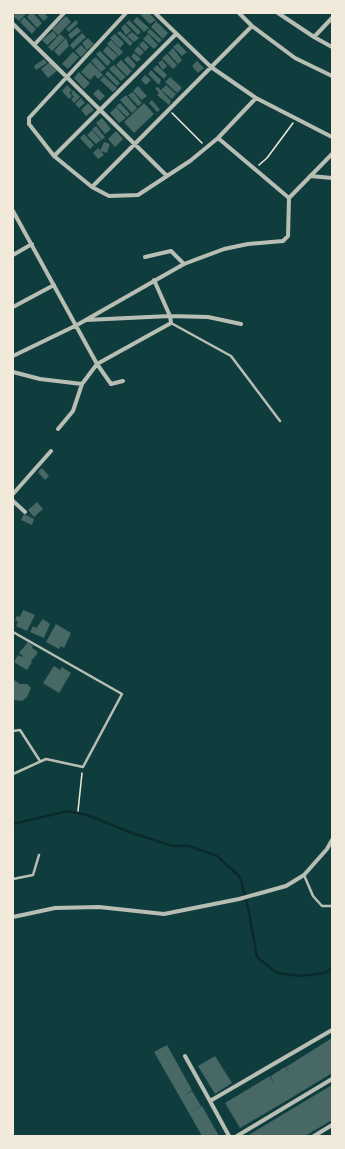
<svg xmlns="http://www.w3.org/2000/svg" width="345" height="1149" viewBox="0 0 345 1149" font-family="Commissioner,sans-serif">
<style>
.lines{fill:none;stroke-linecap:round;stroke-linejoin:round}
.stream{stroke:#0a2a2b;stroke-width:2.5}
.building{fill:#486865}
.path{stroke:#f1e9da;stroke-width:1.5}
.service{stroke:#b8beb3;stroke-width:2.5}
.minor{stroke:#b8beb3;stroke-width:4}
</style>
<rect width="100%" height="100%" fill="#0f3d3e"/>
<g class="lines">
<path class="stream" d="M13,824L68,811L87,815L132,833L173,846H189L217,856L240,877L249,912L257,957L277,973L300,976L325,973L332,968"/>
</g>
<path class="building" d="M16,13H27L19,21L13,16Z
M30,13H33L42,23L37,28L27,17Z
M36,13H44L48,17L44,21Z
M139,13H149L156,20L150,24Z
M66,16L71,22L58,35L52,29Z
M24,17L36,29L32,34L20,22Z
M137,17L149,28L144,32L133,21Z
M76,20L78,23L69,32L66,29Z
M129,20L141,32L138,35L126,23Z
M156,21L168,33L163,39L151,27Z
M125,24L131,31L126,35L121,28Z
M77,27L81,31L71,39L68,35Z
M150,29L162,40L159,43L147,32Z
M53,31L57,36L47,45L42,40Z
M120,31L133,43L130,46L117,33Z
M132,32L139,38L134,42L127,36Z
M82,33L86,37L73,49L70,45Z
M60,34L65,38L52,51L48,47Z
M115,34L124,43L120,48L110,38Z
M148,34L158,45L154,49L143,39Z
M66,38L69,46L59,56L54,51Z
M88,38L94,44L87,50L82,43Z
M111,40L123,52L119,56L107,44Z
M143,41L149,47L145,51L139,45Z
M178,43L187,52L182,56L173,47Z
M81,45L87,51L81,57L75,51Z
M107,46L118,56L113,61L103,51Z
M138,46L144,52L140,56L134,51Z
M173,48L182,60L178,64L168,53Z
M100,51L111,62L107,66L96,54Z
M73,52L79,57L68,69L62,64Z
M134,53L141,59L137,62L131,57Z
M167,54L177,65L173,69L162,58Z
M128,56L136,65L133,69L124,60Z
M96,57L106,68L101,72L91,61Z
M44,59L47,63L36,70L34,66Z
M121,60L132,71L127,76L116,65Z
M162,60L167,66L163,70L158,63Z
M197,61L204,68L198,73L192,66Z
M50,62L57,71L48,78L41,69Z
M90,62L103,75L98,79L95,75L90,80L81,72Z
M114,65L126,77L121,81L109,69Z
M157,65L167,75L164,79L153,69Z
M151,70L161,80L159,85L148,74Z
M108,71L120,83L117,86L105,74Z
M79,72L90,83L84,89L74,78Z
M145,75L151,80L146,85L141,80Z
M104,76L117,88L113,92L100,80Z
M170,77L182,88L177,93L165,82Z
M67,85L72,90L69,93L72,96L69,99L62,91Z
M166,85L176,94L172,99L161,90Z
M138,86L147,96L142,100L133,91Z
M158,87L171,101L169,105L157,95L159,93L155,88Z
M98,89L105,96L100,101L93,94Z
M73,90L80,97L74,103L71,99L74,97L71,93Z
M133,92L142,103L138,106L128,95Z
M126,95L137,108L132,113L120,100Z
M81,98L85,103L79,108L75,104Z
M152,100L160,110L157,112L149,103Z
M88,103L94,110L86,116L81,110Z
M120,103L130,114L127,117L116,106Z
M144,103L154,114L134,133L124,122Z
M116,107L126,118L119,123L110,113Z
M102,118L111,129L105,134L96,123Z
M96,126L105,137L102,140L92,129Z
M92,130L101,140L96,144L87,135Z
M116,131L123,139L115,147L108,139Z
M84,134L94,145L90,149L80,138Z
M104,142L110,144L107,153L100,151Z
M98,148L104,155L98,159L93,153Z
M42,468L49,476L45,480L38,472Z
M37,502L43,509L34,517L28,510Z
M24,514L34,519L32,525L21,520Z
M23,610L35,615L27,631L16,626L18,622L15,620L17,616L20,617Z
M43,619L50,624L44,638L30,632L33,626L36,628Z
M56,624L71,633L64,648L61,646L59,649L46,642Z
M28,642L33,646L32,648L38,652L33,659H32L31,661L32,662L27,670L14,662L18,655L22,657L23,656L19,653Z
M54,666L60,670L62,667L71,673L59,693L43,683Z
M13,679L20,684H27L31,688L27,697L22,701L13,700Z
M332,1038V1073L286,1101L278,1089L286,1101L240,1128L225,1103L270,1076L274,1084L271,1076L285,1067L289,1072L286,1067Z
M167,1045L192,1090L185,1095L192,1091L201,1106L190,1112L202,1106L219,1136H202L189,1113L154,1052Z
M215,1056L232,1083L215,1094L198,1066Z
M332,1085V1120L305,1136H247Z"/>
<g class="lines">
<path class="path" d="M172,113L202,143
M259,165L267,158L293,123
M78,811L82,773"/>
<path class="service" d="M171,323L231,356L280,421
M13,632L122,694L83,767L46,759L13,774
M13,731L20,730L40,761
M304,875L313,896L322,906H332
M13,879L33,875L39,855"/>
<path class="minor" d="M126,13L29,118V124L54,156L92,187L109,196L138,195L190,161L218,138L256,98
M155,13L211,67L256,98L332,137
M239,13L252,26L295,58L332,76
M278,13L314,37L332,47
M13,24L167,176
M314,37L332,18
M34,45L64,13
M218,138L289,198
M54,156L176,34
M310,176L332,178
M92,187L252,26
M13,211L97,364L111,384L123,381
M13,255L32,244
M145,257L171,251L184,264
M13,307L54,285
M86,320L170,316L208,317L241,324
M13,356L77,325L184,264L224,249L248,244L283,241L288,236L289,198L332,154
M13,372L40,379L82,384
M58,429L73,411L82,384L97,364L171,323L170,316L154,280
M13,494L51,451
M13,501L25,512
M13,917L55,908L99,907L164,914L239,899L286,886L304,875L327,849L332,840
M185,1056L210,1101
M229,1136L210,1101L332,1030
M237,1136L332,1079
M314,1136L332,1125"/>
</g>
<rect width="345" height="1149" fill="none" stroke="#f1e9da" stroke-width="28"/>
</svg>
